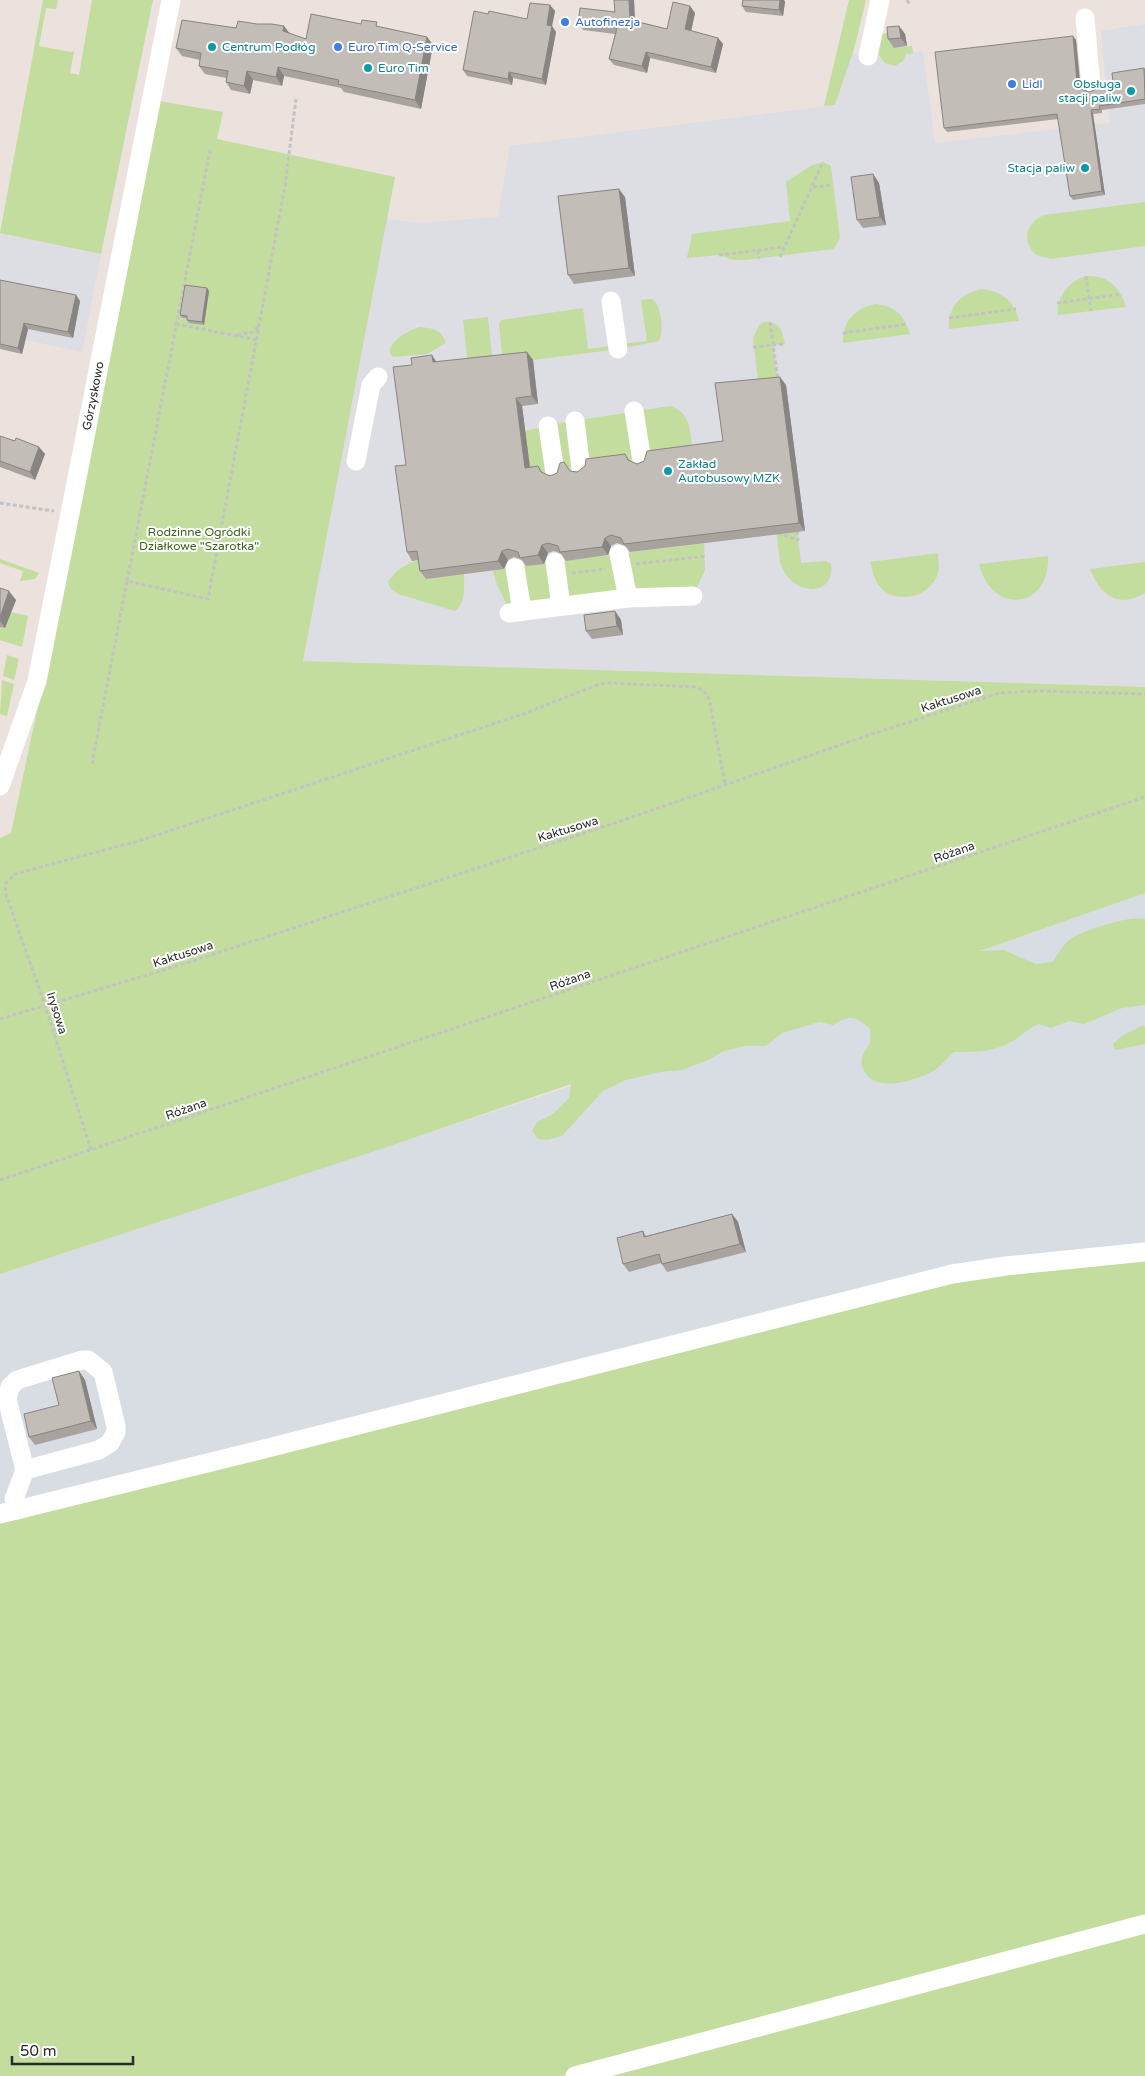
<svg xmlns="http://www.w3.org/2000/svg" width="1145" height="2076" viewBox="0 0 1145 2076" font-family="'Varela Round',sans-serif">
<style>
.industrial{fill:#dddde4}
.airport{fill:#d8dde4}
.green{fill:#c3dd9e}
.lines{fill:none;stroke-linecap:round;stroke-linejoin:round}
.path{stroke:#c3c3c3;stroke-width:3;stroke-dasharray:4 2.5;stroke-linecap:butt}
.minor{stroke:#fff;stroke-width:19}
.wall{fill:#a8a39e}
.shaded-wall{fill:#888481}
.building{fill:#c3bdb8;stroke:#888481}
.shop-dot{fill:#3f7fe0;stroke:#fff;stroke-width:2}
.culture-dot{fill:#0f9aa8;stroke:#fff;stroke-width:2}
.labels{text-anchor:middle;stroke-width:4;stroke-linejoin:round;paint-order:stroke}
.shop-label{font-size:12px;fill:#366cbe;stroke:#fff;text-anchor:start}
.culture-label{font-size:12px;fill:#0d838f;stroke:#fff;text-anchor:start}
.street-label{font-size:12px;fill:#2a2a2a;stroke:#fff}
.park-label{font-size:12px;fill:#3e611f;stroke:#fff}
</style>
<rect width="100%" height="100%" fill="#ebe1dd"/>
<path class="industrial" d="M1145,24V687L303,661L387,219L420,223L498,217L510,146L835,105L852,53L876,58L923,51L935,143L1110,123L1101,31Z
M0,233L101,254L82,352L0,334Z"/>
<path class="airport" d="M1145,893V2076H0V1274L978,952Z"/>
<path class="green" d="M43,0H58L56,9L46,8L39,46L71,52L74,51L70,73L79,75L92,0H153L101,254L0,233Z
M849,0H866L854,49L835,105L824,106Z
M893,32L895,48L912,46L913,53L906,54L903,61L895,66L885,63L878,54L882,34Z
M159,101L223,112L217,139L395,177L303,661L1145,687V893L980,951L1004,950L1036,964L1052,962C1058,955 1064,942 1072,938C1086,930 1130,915 1145,919V1005L1122,1008L1084,1024L1069,1021L1051,1028L1039,1024C1029,1028 1024,1034 1016,1039C997,1052 976,1052 954,1052C948,1057 940,1067 935,1070C916,1081 869,1096 862,1065C860,1055 866,1052 869,1044C871,1040 870,1034 870,1029C856,1015 849,1015 833,1025L819,1022L782,1033L766,1046H745L724,1051L708,1060L682,1070L660,1072L626,1080L603,1091L562,1136L547,1140L538,1139L532,1131L537,1122L553,1114L569,1098L571,1084L381,1149L0,1274V838L11,833L57,617Z
M823,162L831,166L840,238L834,249L745,260H733L719,255L687,258L692,234L790,221L786,182L812,165Z
M1145,202V246L1051,259L1036,255C1022,241 1025,223 1044,215Z
M1086,276C1108,275 1120,287 1126,307L1058,315C1057,296 1067,283 1086,276Z
M982,289C1002,292 1014,300 1019,321L949,329C948,306 960,294 982,289Z
M652,299C662,306 664,331 659,341L624,348L621,344L647,341L641,300Z
M875,304C895,306 905,315 910,334L843,343C843,321 854,309 875,304Z
M583,308L588,349L612,346L611,350L503,364L499,323L502,320Z
M488,317L493,365L468,367L463,320Z
M764,322C780,321 782,330 785,344L773,345L801,563L826,561L831,564C836,598 790,597 780,562L753,338L759,325Z
M419,327C431,328 442,329 446,343L427,354L393,357L390,354C389,340 407,332 419,327Z
M670,406C692,412 690,434 693,454L531,476L525,431L561,423Z
M704,543L705,570L693,596L509,613C506,597 495,587 493,570Z
M938,553C938,558 939,564 939,569C934,599 890,608 876,581C873,575 872,568 870,562Z
M1048,556C1050,610 992,616 979,564Z
M0,559L39,573L35,579L20,581L23,571L0,563Z
M423,559L464,574C464,588 466,603 455,611L398,594L390,588L388,582C395,570 410,561 423,559Z
M1145,562V593C1118,609 1100,595 1090,569Z
M11,612L28,616L22,647L0,640V627L5,628Z
M7,655L19,659L14,680L3,676Z
M2,680L14,684L7,716L0,714Z
M1142,1026H1145V1044L1115,1050L1113,1044L1122,1036Z
M1145,1261V2076H0V1523L889,1298L979,1278Z"/>
<g class="lines">
<path class="path" d="M907,0L910,5
M813,187L832,185
M758,250L759,259
M719,255L784,247
M780,257L823,162
M1086,276L1091,311
M1057,303L1122,294
M949,318L1016,309
M770,322L778,380
M176,324L258,340
M843,333L907,324
M237,335L253,332L260,324
M753,347L785,344
M0,503L54,511
M778,533L798,540L797,530
M636,564L706,556
M572,573L605,569
M127,581L210,150
M92,764L127,581L208,599L285,186L296,99
M0,1019L177,966L615,823L872,734L999,693L1036,691L1145,694
M91,1150L45,1005L5,892L6,883L15,874L142,840L526,713L597,685L608,683L696,687L704,691L709,699L725,784
M0,1180L1145,797"/>
<g class="minor">
<path d="M1085,18L1091,85"/>
<path d="M868,56L880,0"/>
<path d="M611,301L618,349"/>
<path d="M634,411L642,461"/>
<path d="M575,421L581,469"/>
<path d="M548,426L555,473"/>
<path d="M356,461L371,385L378,377"/>
<path d="M619,554L628,598"/>
<path d="M555,562L561,606"/>
<path d="M515,568L522,611"/>
<path d="M509,613L628,598L693,596"/>
<path id="s1" d="M0,786L37,681L171,0"/>
<path d="M17,1510L14,1499L25,1470L7,1399L10,1387L17,1380L82,1360H88L103,1372L116,1426V1432L110,1443L99,1450L25,1470"/>
<path d="M0,1514L256,1451L952,1274L1006,1266L1145,1252"/>
<path d="M575,2076L1145,1924"/>
</g>
</g>
<path class="wall" d="M614,0H634L635,21L667,29L690,6L695,13L691,31L718,38L723,44L716,73L650,58L647,73L614,65L609,59L615,34L583,30L578,23L615,12Z
M743,0H784L785,2L783,16L746,12L742,6Z
M550,5L555,11L552,26L556,32L546,85L513,78L512,85L467,76L463,70L488,14L527,19Z
M257,24L284,26L289,33L306,39L380,27L427,37L433,45L421,109L344,92L341,88L284,76L282,86L253,80L250,94L231,90L226,82V78L205,74L199,66L200,60L182,56L176,48L236,28Z
M899,26L905,34L907,46L894,48L888,39Z
M1073,36L1076,40L1081,88L1089,92L1144,68L1145,69V104L1102,110V113L1093,114L1105,195L1073,200L1070,196L1058,119L947,132L944,128Z
M873,174L879,183L886,225L863,228L857,220Z
M625,197L635,276L574,284L568,275Z
M0,280L76,295L80,301L73,338L28,329L22,354L0,349Z
M209,291L204,325L189,323L187,320V318H182L180,315Z
M527,352L533,360L538,404L522,406L530,467L538,466L543,473L550,476L570,471L577,472L625,454L630,461L637,464L723,441L786,385L805,531L630,552L625,546L617,543L611,546L608,555L566,561L561,554L554,551L548,553L544,564L526,566L522,560L514,557L508,560L504,569L426,579L420,571L418,560L412,561L407,552L406,465L412,365Z
M0,436L15,441L39,447L45,454L35,480L0,467Z
M0,588L16,600L5,628L0,627Z
M615,611L621,620L623,635L592,639L586,631Z
M732,1214L738,1222L746,1252L667,1272L661,1263L629,1272L623,1264L643,1231L646,1236Z
M79,1371L85,1380L97,1429L35,1445L29,1437L59,1405Z"/>
<path class="shaded-wall" d="M629,0H634L635,27L630,20Z
M780,0H784L785,2L783,16L779,10Z
M550,5L555,11L551,31L547,25Z
M690,6L695,13L690,36L685,29Z
M284,26L290,34L283,31Z
M552,26L556,32L546,85L542,79Z
M899,26L905,34L907,46L901,38Z
M1073,36L1076,40L1080,86L1082,92L1077,82Z
M427,37L433,45L421,109L415,100Z
M718,38L723,44L716,73L711,67Z
M646,52L650,58L647,73L642,66Z
M278,67L284,76L282,86L276,77Z
M247,71L253,80L250,94L244,86Z
M509,72L513,78L512,85L508,79Z
M1091,110L1093,114L1105,195L1102,191Z
M873,174L879,183L886,225L880,217Z
M619,189L625,197L635,276L629,268Z
M207,288L209,291L204,325L202,322Z
M76,295L80,301L73,338L68,332Z
M24,323L28,329L22,354L18,348Z
M527,352L533,360L538,404L532,396Z
M432,355L438,364L433,362Z
M780,377L786,385L805,531L799,523Z
M516,398L522,406L531,476L525,468Z
M39,447L45,454L35,480L30,472Z
M605,538L611,546L608,555L602,547Z
M542,545L548,553L544,564L538,555Z
M502,551L508,560L504,569L498,561Z
M9,591L16,600L5,628L0,621V617Z
M615,611L621,620L623,635L617,626Z
M732,1214L738,1222L746,1252L740,1244Z
M79,1371L85,1380L97,1429L91,1421Z"/>
<path class="building" d="M614,0H629L630,20L667,29L673,2L690,6L685,29L718,38L711,67L646,52L642,66L609,59L617,28L578,23L580,8L615,12Z
M743,0H780L779,10L742,6Z
M530,3L550,5L547,25L552,26L542,79L509,72L508,79L463,70L474,11L488,14L489,11L527,19Z
M311,14L361,24L362,20L377,22L376,26L427,37L415,100L338,84L339,80L278,67L276,77L247,71L244,86L226,82L228,71L199,66L201,53L176,48L182,20L236,28L238,21L257,24H271L284,26L283,31L306,39Z
M899,26L901,38L888,39L887,27Z
M1073,36L1077,82L1079,88L1089,92L1095,90L1099,84L1113,82L1112,73L1144,68L1145,99L1099,106L1100,109L1091,110L1102,191L1070,196L1057,114L944,128L935,52Z
M873,174L880,217L857,220L851,177Z
M619,189L629,268L568,275L558,196Z
M0,280L76,295L68,332L24,323L18,348L0,344Z
M185,285L207,288L202,322L187,320V316L180,315Z
M527,352L532,396L516,398L525,468L538,466L541,472L550,476L557,473L560,463L564,462L570,471L577,472L585,466L586,459L625,454L628,460L637,464L644,461L647,451L723,441L715,383L780,377L799,523L624,544L621,538L611,535L605,538L602,547L560,552L558,546L548,543L542,545L538,555L520,558L518,552L508,549L502,551L498,561L420,571L417,551L407,552L395,466L406,465L393,367L412,365L411,358L432,355L433,362Z
M0,436L15,441L16,438L39,447L30,472L0,461Z
M0,588L9,591L0,617Z
M615,611L617,626L586,631L584,615Z
M732,1214L740,1244L662,1264L659,1254L623,1264L617,1238L643,1231L644,1237Z
M79,1371L91,1421L29,1437L24,1414L59,1405L52,1378Z"/>
<g class="shop-dot">
<circle cx="565" cy="22" r="5"/>
<circle cx="338" cy="47" r="5"/>
<circle cx="1012" cy="84" r="5"/>
</g>
<g class="culture-dot">
<circle cx="212" cy="47" r="5"/>
<circle cx="368" cy="68" r="5"/>
<circle cx="1131" cy="91" r="5"/>
<circle cx="1085" cy="168" r="5"/>
<circle cx="668" cy="471" r="5"/>
</g>
<g class="labels">
<g class="shop-label">
<text x="575" y="26">Autofinezja</text>
<text x="348" y="51">Euro Tim Q-Service</text>
<text x="1022" y="88">Lidl</text>
</g>
<g class="culture-label">
<text x="222" y="51">Centrum Podłóg</text>
<text x="378" y="72">Euro Tim</text>
<text x="1121" y="88" text-anchor="end">Obsługa<tspan x="1121" dy="14">stacji paliw</tspan></text>
<text x="1075" y="172" text-anchor="end">Stacja paliw</text>
<text x="678" y="468">Zakład<tspan x="678" dy="14">Autobusowy MZK</tspan></text>
</g>
<g class="street-label">
<text dy="4" stroke="none"><textPath href="#s1" startOffset="402">Górzyskowo</textPath></text>
<text transform="translate(951 699) rotate(-18)" y="4">Kaktusowa</text>
<text transform="translate(568 829) rotate(-17)" y="4">Kaktusowa</text>
<text transform="translate(954 852) rotate(-19)" y="4">Różana</text>
<text transform="translate(183 954) rotate(-18)" y="4">Kaktusowa</text>
<text transform="translate(570 980) rotate(-19)" y="4">Różana</text>
<text transform="translate(57 1013) rotate(72)" y="4">Irysowa</text>
<text transform="translate(186 1109) rotate(-19)" y="4">Różana</text>
</g>
<g class="park-label">
<text x="199" y="536">Rodzinne Ogródki<tspan x="199" dy="14">Działkowe "Szarotka"</tspan></text>
</g>
</g>
<path d="M12 2056v8h121v-8" fill="none" stroke="#2a2a2a" stroke-width="2.5"/>
<text x="20" y="2056" font-size="15" fill="#2a2a2a" stroke="#ffffff" stroke-width="4" paint-order="stroke">50 m</text>
</svg>
